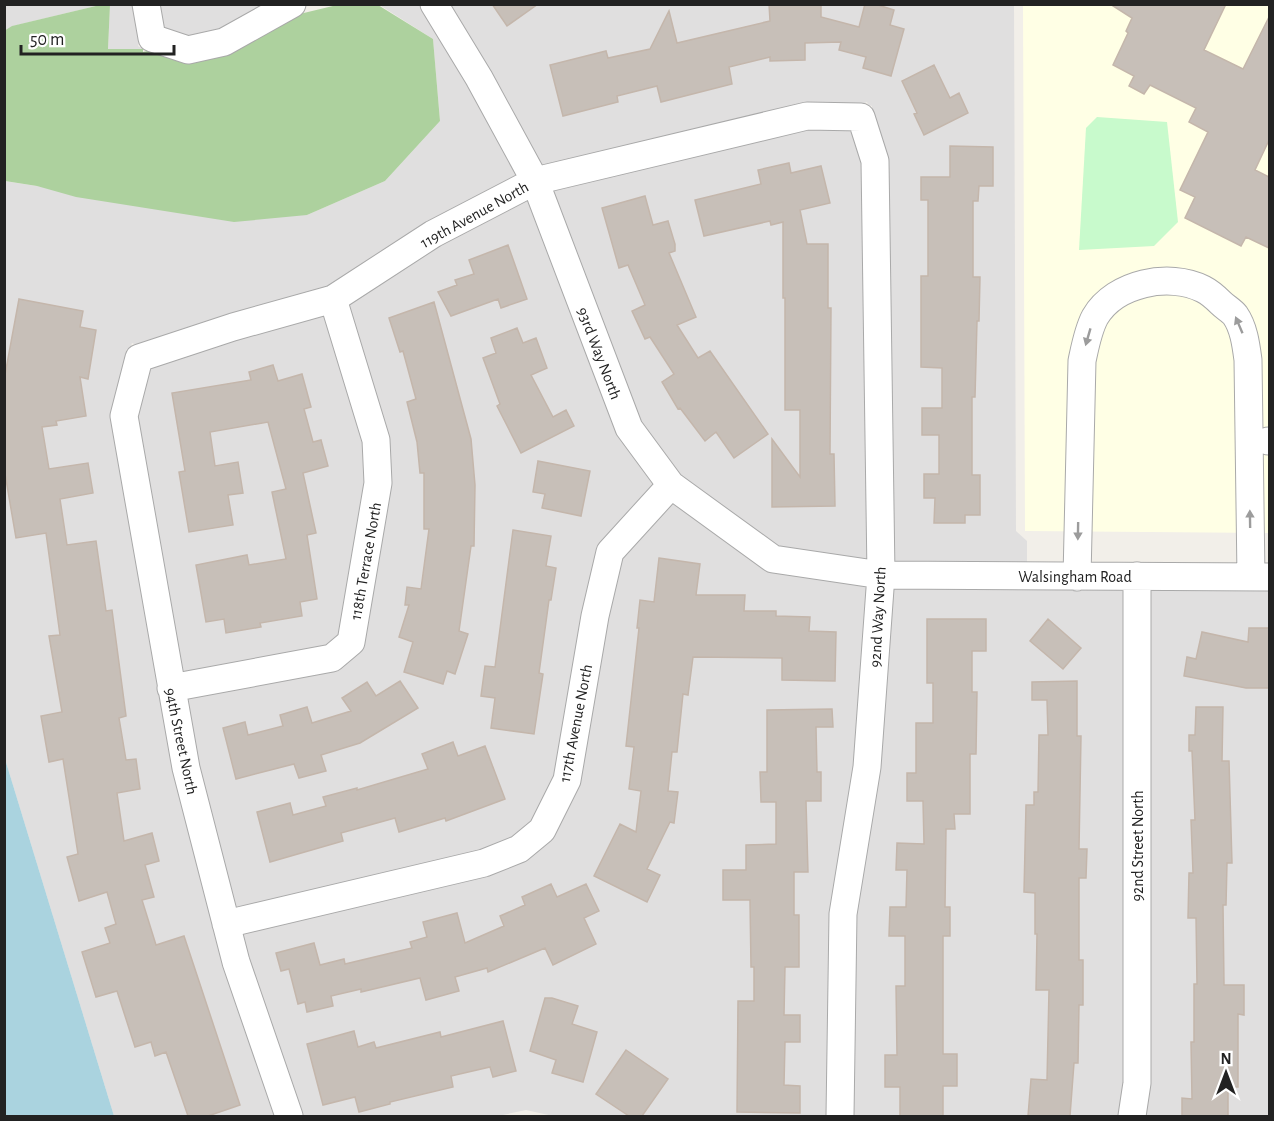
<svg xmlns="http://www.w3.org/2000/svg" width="1274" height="1121" viewBox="0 0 1274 1121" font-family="'Alegreya Sans',sans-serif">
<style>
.residential{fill:#e0dfdf}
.education{fill:#ffffe5}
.forest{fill:#add19e}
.park{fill:#c8facc}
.water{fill:#aad3df}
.building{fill:#c7bfb8;stroke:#c4b6ab;stroke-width:1.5}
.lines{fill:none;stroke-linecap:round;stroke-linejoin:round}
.minor-casing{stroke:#a9a9a9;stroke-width:29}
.minor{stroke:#fff;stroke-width:27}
.oneway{fill:#9c9c9c}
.labels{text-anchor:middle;stroke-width:5;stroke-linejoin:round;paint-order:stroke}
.street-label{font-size:16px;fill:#222;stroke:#fff}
</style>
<rect width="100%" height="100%" fill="#f2efe9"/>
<path class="residential" d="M378,4L421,5L520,176L329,288L139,346L132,343L130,348L126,350L128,358L114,412L277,1116H114L5,759L4,181L37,186L307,215L385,181L440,121L433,39Z
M5,5H100L13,26L5,31Z
M110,5H135L141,37L138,46L143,49L108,50Z
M156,5H268L220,31L189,38L161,29Z
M447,5H1014L1016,531L1027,541V565L891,564L872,106L868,105L867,102L859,105L540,167Z
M808,128L854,129L865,163L870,562L777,548L678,476L638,422L549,189Z
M529,197L656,484L602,544L557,776L534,822L514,838L481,851L234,910L196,765L184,698L333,669L389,482L346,305L438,244Z
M326,313L365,442L368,482L342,635L327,646L180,675L135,416L147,367L236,338Z
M672,500L869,586L829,1116H553L526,1110L498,1116H300L240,933L548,839L619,558Z
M890,587L1127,588L1126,1081L1122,1116H851L853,915Z
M1148,588L1269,589V1116H1143Z"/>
<path class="education" d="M1023,5H1269V533L1025,531Z"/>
<path class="forest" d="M100,5H110L108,49H143V52L337,5H378L433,39L440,121L385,181L307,215L234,222L76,197L37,186L5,181L4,31L12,26Z"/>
<path class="park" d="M1097,117L1167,122L1178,222L1154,246L1079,250L1086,128Z"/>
<path class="water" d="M5,759L114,1116H5Z"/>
<path class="building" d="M492,4H538L507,26Z
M769,4H821V17L859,27L865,4H875L894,10L890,25L904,29L891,76L863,68L866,57L839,50L841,42L805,43V60L770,61V57L729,67L732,84L661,102L657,86L617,96L618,102L563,116L550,65L606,51L608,58L650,49L669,11L677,43L770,21Z
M1110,4H1226L1204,50L1243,69L1269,17V140L1255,170L1269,177V248L1246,237L1241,246L1185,218L1195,197L1180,190L1208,132L1189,122L1196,108L1150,85L1144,94L1129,86L1134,76L1113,65L1128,33L1126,31L1132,18Z
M934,65L950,98L959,93L968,113L924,135L914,114L917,113L902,81Z
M950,146L993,147V186H979L978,201H973V277H980L979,321H977L975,397H972V475H980V515H965V523H934L935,498H924V474H939V435H922V408H942V368L921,367V276H928V200H921V177H950Z
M789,163L791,173L821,166L830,203L800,210L807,244H828V308H831L830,454H834L835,506L772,507V439L800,477V410H785V298H783V222L771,225L770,221L704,236L695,200L761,184L758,170Z
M645,196L653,225L668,221L675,244V251L669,253L696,317L677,325L698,358L710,351L768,434L734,458L716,432L705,441L680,408L678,409L662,382L674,374L650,337L645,339L632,311L645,305L628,265L619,268L602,208Z
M508,245L527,299L501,308L498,299L451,316L438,292L457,285L455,280L474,274L469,260Z
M19,299L83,311L80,327L96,330L88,379L80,377L86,416L56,421L57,425L42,427L49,469L88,463L93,493L60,499L67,545L96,541L106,611L112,610L126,716L119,718L126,760L136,759L140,789L117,793L124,841L152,833L159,861L145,865L154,897L142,900L156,945L184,936L240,1105L208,1116H188L166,1052L155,1056L151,1042L135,1047L117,991L96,997L82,952L110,943L105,928L116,924L107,892L79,901L67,857L78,854L63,759L49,762L41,716L62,712L49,636L60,635L46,533L16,538L4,468V380Z
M434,302L471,439L475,485L474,546H471L459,631L468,634L455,674L447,671L443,684L404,672L413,642L399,637L409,605H405L407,587L421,589L429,529H424V473H420L417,442L407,402L416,399L403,351L400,352L389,318Z
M517,328L523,343L536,338L547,368L531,375L553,417L566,410L574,426L521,453L497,406L500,404L483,358L496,353L491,338Z
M273,365L278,381L302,374L311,407L304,409L313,442L321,440L328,466L303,473L316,533L307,535L317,599L300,602L302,616L260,623L261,627L226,633L224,619L206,622L196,565L247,555L249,565L286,559L272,492L286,489L268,422L210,432L215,466L238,462L243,493L228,495L233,525L189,532L179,472L185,471L172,393L251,380L249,372Z
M538,461L590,471L581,516L542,508L545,494L533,492Z
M513,530L551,536L546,566L556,568L551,600H549L539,673L543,674L534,734L491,728L495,698L481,696L485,666L495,667Z
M659,558L700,564L696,595H745L744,611H776V616L810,617L809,631L836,632L835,681L782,680V658L693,657L688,695L683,694L677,752H672L668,791L678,792L674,823L670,822L647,869L660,875L647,902L594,876L620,824L636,832L641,791L629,789L634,747L626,746L639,628H637L640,600L654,602Z
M927,619H986V651H972V692H977L976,754H970V814H954L955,829H946L945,907H950V936H943V1054H957V1086H943V1116H900V1087H885V1055H897L896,986H905V936H889L890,907H906L907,870H896L897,843L924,844L923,801H907V773H916V723H933V683H927Z
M1048,619L1081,648L1063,669L1030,641Z
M1249,628H1269V688H1246L1184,676L1187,657L1196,659L1202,632L1248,642Z
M400,681L418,708L360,743L321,755L326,771L299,778L294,764L236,779L223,728L245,722L248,735L283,726L280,715L307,707L312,723L351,711L342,698L367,682L376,696Z
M1077,681V736H1081L1079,849H1087L1086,878H1079V960H1083V1005H1079L1078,1063H1074L1070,1116H1028L1031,1079L1047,1080L1049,990H1036L1037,934H1035V893L1024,892L1026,805H1034V792H1038L1039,735H1048L1047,700H1032V682Z
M1196,707H1223L1222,761H1229L1232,863H1227L1226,905H1223L1224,985H1244V1015L1238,1014V1087H1228V1116H1182V1098L1192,1099L1191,1042H1194V984H1197L1196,918H1188L1189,873H1193L1191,820H1195L1192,751H1189V735H1195Z
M832,709L833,727H816L817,772H821V801H806L808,872H794V915H799V967H785L784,1015H800V1042H785L784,1085L800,1086V1113L737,1112L738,1001H754V967H751L750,900H723V870H746V845L776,844V802H761L760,772H767V710Z
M453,742L458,756L485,746L505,799L446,821L445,818L399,832L395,818L341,833L343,841L270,862L257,812L290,803L293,815L326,806L323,797L357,788V790L428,769L422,754Z
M551,884L557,897L586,884L599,911L584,918L596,944L553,965L545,948L488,972L487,968L455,977L459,991L426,1000L420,978L361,992V989L331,996L333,1006L307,1012L305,1002L298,1004L289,969L281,971L276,953L314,943L320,965L344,959L345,964L412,948L410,942L427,937L423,922L457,913L465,943L504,926L500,916L525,905L522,897Z
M545,998H552L578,1006L572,1024L597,1032L583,1082L552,1073L556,1060L530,1051Z
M503,1021L516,1071L493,1077L490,1067L451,1076L453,1087L390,1102V1104L359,1112L355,1097L323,1105L307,1044L354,1031L358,1047L374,1042L376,1048L440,1032L441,1037Z
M626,1050L668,1079L642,1116H629L596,1094Z"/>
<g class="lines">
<g class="minor-casing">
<path id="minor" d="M146,4L152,38L188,50L224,42L292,4
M434,4L479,78L535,181L629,428L671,485L773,559L881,575L1270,577
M1268,441H1270
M1077,577L1082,361C1085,347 1088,330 1095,317C1115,283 1169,272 1203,289C1209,292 1216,298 1221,303C1225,307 1232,311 1235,315C1244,328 1246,345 1248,360L1251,577
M171,688L332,658L351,642L378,483L376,440L333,299
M226,924L484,863L519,849L542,830L567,780L595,616L610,552L671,485
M289,1116L236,962L186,768L124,416L139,358L233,327L333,299L433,234L535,181L807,116L861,117L875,161L881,575L867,767L843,914L840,1116
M1132,1116L1137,1083V576"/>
</g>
<use href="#minor" class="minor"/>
</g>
<defs><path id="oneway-solid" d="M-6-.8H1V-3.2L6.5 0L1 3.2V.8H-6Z" transform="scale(1.5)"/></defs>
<g class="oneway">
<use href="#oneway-solid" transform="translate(1239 325) rotate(-113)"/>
<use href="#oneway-solid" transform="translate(1088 337) rotate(106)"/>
<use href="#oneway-solid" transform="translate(1250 519) rotate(-91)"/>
<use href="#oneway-solid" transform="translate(1078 531) rotate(91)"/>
</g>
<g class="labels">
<g class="street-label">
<text transform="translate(474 214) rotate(-29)" y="6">119th Avenue North</text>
<text transform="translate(600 353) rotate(69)" y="6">93rd Way North</text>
<text transform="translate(365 561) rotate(-80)" y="6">118th Terrace North</text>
<text x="1075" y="582">Walsingham Road</text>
<text transform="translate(877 617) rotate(-87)" y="6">92nd Way North</text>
<text transform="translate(575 723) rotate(-79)" y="6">117th Avenue North</text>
<text transform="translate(182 741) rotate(78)" y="6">94th Street North</text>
<text transform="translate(1137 846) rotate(-90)" y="6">92nd Street North</text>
</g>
</g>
<rect width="1274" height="1121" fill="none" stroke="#222222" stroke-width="12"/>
<g transform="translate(1226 1073)" stroke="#ffffff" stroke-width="4.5" paint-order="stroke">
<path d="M0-4.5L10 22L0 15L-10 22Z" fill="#222222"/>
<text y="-9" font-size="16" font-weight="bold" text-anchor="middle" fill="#222222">N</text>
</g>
<path d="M21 45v9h153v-9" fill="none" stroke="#222222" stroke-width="3"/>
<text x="30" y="45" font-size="18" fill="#222222" stroke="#ffffff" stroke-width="4.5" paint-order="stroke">50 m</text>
</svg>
